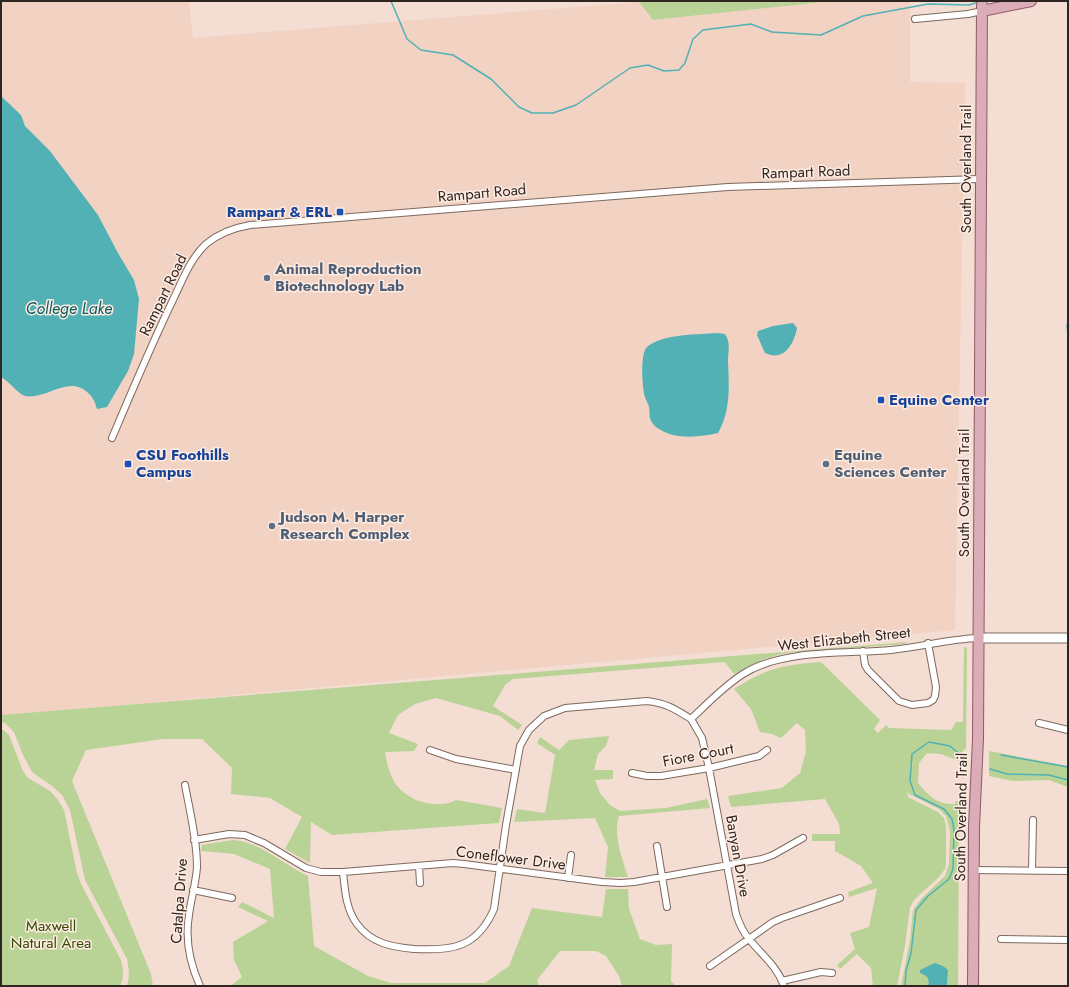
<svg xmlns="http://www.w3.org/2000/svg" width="1069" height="987" viewBox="0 0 1069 987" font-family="Jost,sans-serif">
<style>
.built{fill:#f1d2c3}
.green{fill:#b9d397}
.water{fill:#51b1b4}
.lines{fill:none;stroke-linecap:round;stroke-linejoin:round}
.stream{stroke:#51b1b4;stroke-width:1.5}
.minor-casing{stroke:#7d695f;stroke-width:8}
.secondary-casing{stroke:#7d695f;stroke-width:11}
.primary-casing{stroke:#8e5b66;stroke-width:12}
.minor{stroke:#fff;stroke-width:6}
.secondary{stroke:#fff;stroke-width:9}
.primary{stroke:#daadb9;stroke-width:10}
.transit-dot{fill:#1a4fb4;stroke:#feebe2;stroke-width:1.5}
.service-dot{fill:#5c6f8a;stroke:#feebe2;stroke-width:1.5}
.labels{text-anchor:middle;stroke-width:3;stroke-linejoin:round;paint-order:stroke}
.street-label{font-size:15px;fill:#2f2622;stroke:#feebe2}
.transit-label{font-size:15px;font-weight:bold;fill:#164399;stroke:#feebe2;text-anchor:start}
.service-label{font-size:15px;font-weight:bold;fill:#4e5e75;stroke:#feebe2;text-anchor:start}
.park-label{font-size:15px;fill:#354b03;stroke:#feebe2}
.water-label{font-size:16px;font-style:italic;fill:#085e60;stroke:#feebe2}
</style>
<rect width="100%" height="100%" fill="#f4ddd2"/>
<path class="built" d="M1,1H189L193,38L639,2L653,20L833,1H910V82L965,83L955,630L1,716V377L7,380L18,392L24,396H35L71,386L83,388L90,394L95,402L107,407L115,393L134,280L118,253L98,215L50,151L25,126L21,115L1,96Z"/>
<path class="green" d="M644,1H833L653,20L639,2Z
M907,642L905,644L786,653L764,659L734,674L725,662L513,679L505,685L493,706L522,725L518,730L500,716L436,698L415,704L398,715L389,733L418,744L414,751L385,752C387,764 390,778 399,788C412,803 439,809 456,800L502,808L499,823L332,835L311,822L310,863L285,849L302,817L270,798L231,794L232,768L202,739H163L86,750L72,781L151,974L153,986H127C130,976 129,969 127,959L85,880L70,810L62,795L52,786L32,772L23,755L14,732L5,723L1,722V715Z
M964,647L967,648L966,749L963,750L962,762L941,754L927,753L919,763L918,783C929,796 937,805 955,804V801L961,802L959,819L958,986H947L948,970L921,973C927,976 930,978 928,986H901L910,940L913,910L921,899L945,876L949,864L950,831L946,816L939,809L909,794L907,791L908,797L938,812L944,818L946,827V862L945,869L938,878L915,899L910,907L905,946L897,986H873L871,968L857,954L840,969L837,965L855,949L850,933L869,927L877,888L849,897L848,892L873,883L861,866L835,851V841H812V834H840L839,824L825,799L731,807L728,796L782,788L800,773L806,751L805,730L797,723L781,738L772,734L760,732L751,709L734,689C766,668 783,665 821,662L880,720L874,729L878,733L886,725L889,728L951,730L956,722H963Z
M1,728L9,735L23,771L28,778L50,791L58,800L64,810L77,873L82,886L121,960C123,970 125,977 120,986H1Z
M609,736L606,746L598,754L594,770H613V779L595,780L600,793L610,805L620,811L666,808L707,799L710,808L619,816C613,835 622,858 628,877H605L608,847L595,818L514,822L517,809L545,813L555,755L537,743L540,737L559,750L569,740Z
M989,751L1068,766V787L1049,780L1013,781L989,776Z
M233,840C261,842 283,865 308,876L314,946L368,976L391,983H485L509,966L532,908L602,917L606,889H628L629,909L640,939L656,945L672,944L671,981L676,986H622L619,976L606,956L596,951H560L537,980L539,986H230L242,977L234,960L233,942L268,921L238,907L242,902L274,918L270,869L234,854L201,851L202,845Z"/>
<path class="water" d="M1,96L21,115L25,126L50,151L98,215L118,253L134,280L139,299L134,354L128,371L107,407L97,409C95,401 92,396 86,391C68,376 45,400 25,396C18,394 9,381 1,377Z
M793,323L797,328C794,344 784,362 765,353L757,335L758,331L773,326Z
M718,333L725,334C731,343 728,350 728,361C729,386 731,410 718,433C700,437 676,440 659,429C655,427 651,422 650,418C649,415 650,411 649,408C649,404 646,401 645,397C642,388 640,353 647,347C664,333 698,335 718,333Z
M935,963L943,966L948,970L947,986H928C930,978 927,976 920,973V970Z"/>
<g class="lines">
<path class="stream" d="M391,1L407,39L421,50L453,55L491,79L519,107L532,113H553L576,105L630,68L648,65L664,71L679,70L685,63L693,39L703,30L751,24L772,32L821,35L863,16L928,4L969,5L979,2
M1068,322L1067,325L1068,334
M1001,755L1068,767
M990,769L1007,774L1049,775L1068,780
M905,986L906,971L911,953L916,910L928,896L949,879L953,869L954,830L952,819L944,809L915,795L910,781L912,754L929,742L950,746L963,757"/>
<g class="minor-casing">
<path id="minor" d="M915,19L968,14L982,11
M112,438C131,393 150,348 171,304C181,284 189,260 206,244C219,233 233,228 250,225L728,187L980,179
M863,651L865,665L868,670L899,701L912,705L928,703L933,700L935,696L936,687L928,643
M691,719L702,738L709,768L736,914C739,923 743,932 749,939C762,955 777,966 784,986
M1039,723L1068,730
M430,750L456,759L516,770
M632,773L647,776H661L709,768L759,756L767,750
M185,785C190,812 197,840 197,867C196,883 191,899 189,915C185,939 190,964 200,986
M194,840L229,834L245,835L264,843L306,868L321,872H343L453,863L464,864L602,882L621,883L634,882L762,859L773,855L803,838
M657,846L667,907
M419,866L420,883
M974,870L1068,871
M1032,870L1033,820
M343,872C345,891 346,909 357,924C371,943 391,947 414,949C452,951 477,948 494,909L506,825L520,746L529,730L544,716L565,708L647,701C666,703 675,709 691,719C707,704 724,686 743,674C782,649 846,654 891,650C921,647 949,639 978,638
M568,878L571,855
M193,890L232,898
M1001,939L1068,940
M710,966L773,922L782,918L840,898
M782,981L821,972L832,973"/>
</g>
<g class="secondary-casing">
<path id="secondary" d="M978,638H1068"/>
</g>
<g class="primary-casing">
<path id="primary" d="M982,11L1031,1
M973,986L974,827L978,739L982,5"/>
</g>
<use href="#minor" class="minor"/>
<use href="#secondary" class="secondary"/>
<use href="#primary" class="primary"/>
</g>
<g class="transit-dot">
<rect x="336" y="208" width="8" height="8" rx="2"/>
<rect x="877" y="396" width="8" height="8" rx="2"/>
<rect x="124" y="460" width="8" height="8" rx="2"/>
</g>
<g class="service-dot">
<circle cx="267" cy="278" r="4"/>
<circle cx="826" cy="464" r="4"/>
<circle cx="272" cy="526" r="4"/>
</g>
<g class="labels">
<g class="street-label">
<text transform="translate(966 169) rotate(-90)" y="5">South Overland Trail</text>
<text transform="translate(806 172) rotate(-2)" y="5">Rampart Road</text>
<text transform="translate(482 193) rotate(-5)" y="5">Rampart Road</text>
<text transform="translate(163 295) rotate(-64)" y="5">Rampart Road</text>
<text transform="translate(964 493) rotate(-90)" y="5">South Overland Trail</text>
<text transform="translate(844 639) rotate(-6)" y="5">West Elizabeth Street</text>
<text transform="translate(698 755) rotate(-11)" y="5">Fiore Court</text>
<text transform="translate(961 817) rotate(-89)" y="5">South Overland Trail</text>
<text transform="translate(738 856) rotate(80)" y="5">Banyan Drive</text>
<text transform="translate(511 858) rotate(7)" y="5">Coneflower Drive</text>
<text transform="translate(179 901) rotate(-86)" y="5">Catalpa Drive</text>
</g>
<g class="transit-label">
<text x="332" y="217" text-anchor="end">Rampart &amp; ERL</text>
<text x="889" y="405">Equine Center</text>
<text x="136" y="460">CSU Foothills<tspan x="136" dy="17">Campus</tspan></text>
</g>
<g class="service-label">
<text x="275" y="274">Animal Reproduction<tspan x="275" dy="17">Biotechnology Lab</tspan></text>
<text x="834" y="460">Equine<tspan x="834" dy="17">Sciences Center</tspan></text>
<text x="280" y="522">Judson M. Harper<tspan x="280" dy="17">Research Complex</tspan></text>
</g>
<g class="park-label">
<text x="51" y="931">Maxwell<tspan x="51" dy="17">Natural Area</tspan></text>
</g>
<g class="water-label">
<text x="69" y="314">College Lake</text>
</g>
</g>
<rect width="1069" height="987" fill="none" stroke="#2f2622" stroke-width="4"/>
</svg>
